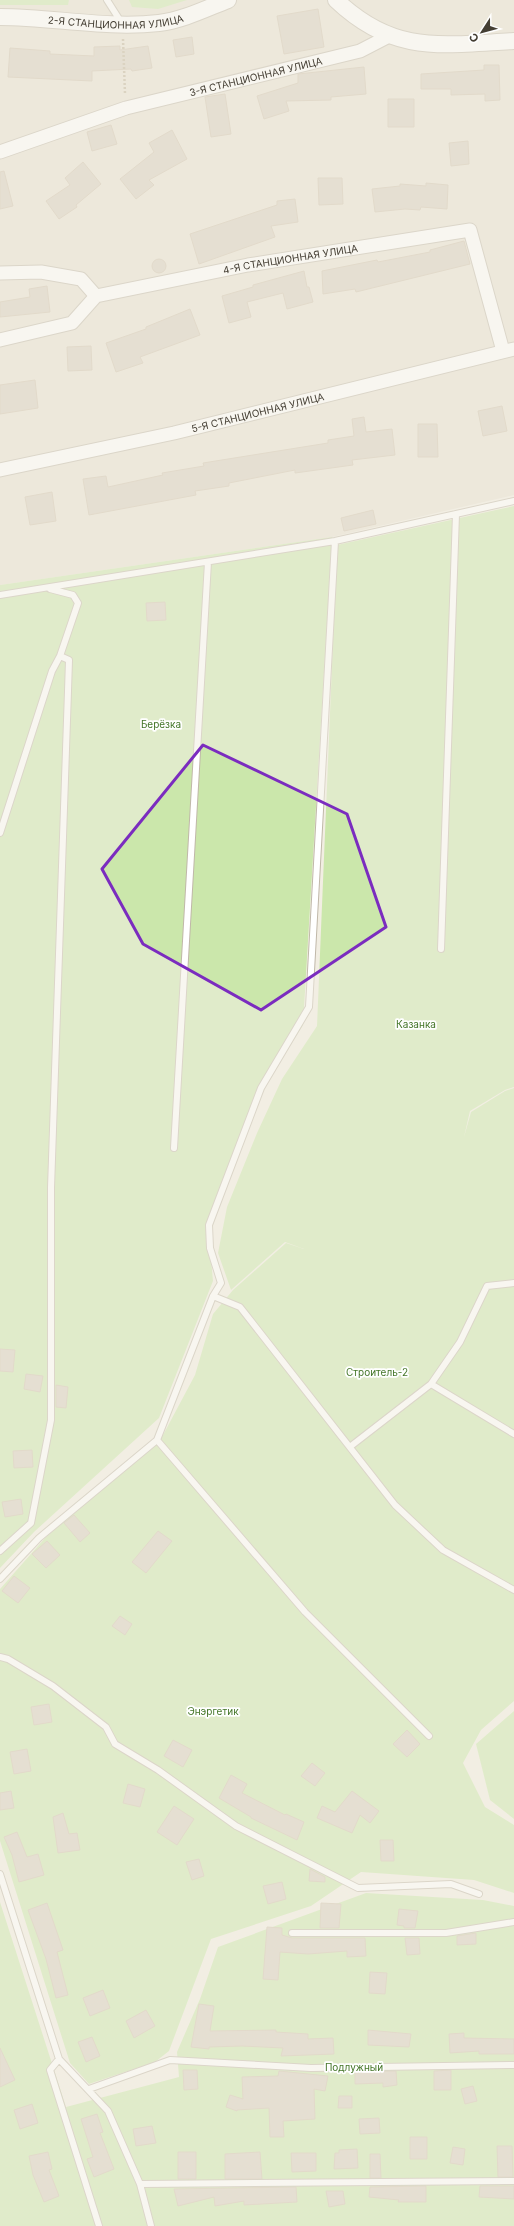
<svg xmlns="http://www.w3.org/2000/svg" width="514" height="2226" viewBox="0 0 514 2226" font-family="Inter,sans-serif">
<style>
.residential{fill:#e6e0d1}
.green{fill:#cbe7ab}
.building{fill:#d6ccbc;stroke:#cec1ac}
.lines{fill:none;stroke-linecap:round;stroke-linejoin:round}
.service-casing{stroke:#c0b8a9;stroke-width:8}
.minor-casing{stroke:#c0b8a9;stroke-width:15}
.tertiary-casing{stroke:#c0b8a9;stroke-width:18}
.path{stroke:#bfb297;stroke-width:2.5;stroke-dasharray:2 2;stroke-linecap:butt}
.service{stroke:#fff;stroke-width:6}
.minor{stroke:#fff;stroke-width:13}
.tertiary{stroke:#fff;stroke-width:16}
.marked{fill:none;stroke:#7b2cbf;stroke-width:3;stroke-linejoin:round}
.labels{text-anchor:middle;stroke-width:3.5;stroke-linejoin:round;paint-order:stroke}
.street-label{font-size:10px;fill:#443e33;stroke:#fff}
.park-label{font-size:10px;fill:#437527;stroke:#fff}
</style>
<rect width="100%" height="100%" fill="#f2eee3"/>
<path class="residential" d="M0,0H514V495L332,537L0,585Z"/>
<path class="green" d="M0,0H69L68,5H0Z
M129,0H187L158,9L132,7Z
M514,506V1087L505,1090L470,1111L464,1137L471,1112L505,1091L514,1088V1701L481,1730L463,1763L485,1807L514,1825V1893L474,1880L361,1872L311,1906L211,1939L169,2051L155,2062L89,2084L70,2063L0,1841V1589L45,1538L163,1435L195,1375L213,1314L233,1290L286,1243L304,1249L285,1242L231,1290L218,1253L227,1207L257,1133L282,1079L317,1026L337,545Z
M332,537L303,1025L259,1096L209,1236L213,1281L159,1418L34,1532L0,1568V585Z
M514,1711V1819L490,1800L476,1744Z
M366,1893L483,1900L514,1906V2226H0V1902L66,2107L179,2077L177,2052L200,1999L218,1947Z"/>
<path class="building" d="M318,9L324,47L284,54L277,16Z
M192,37L194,54L176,57L173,40Z
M120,46V50L148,46L152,68L132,71L131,69L92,71V81L8,77L10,48L50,51V54L94,56V47Z
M484,65H499L500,100L485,101V94L451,95V89H421V74L484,70Z
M364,67L366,94L331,97V100L286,101L289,111L264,119L257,96L298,83V74Z
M225,94L231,134L211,137L205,97Z
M388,99H414V127H388Z
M111,125L117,144L92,151L87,132Z
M172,130L187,159L149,180L154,185L136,199L120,179L154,152L149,143Z
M468,141L469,164L451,166L449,143Z
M83,162L101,184L76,205L77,207L59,219L46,201L70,185L65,178Z
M4,171L13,206L0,209V172Z
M318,178H342L343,204L319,205Z
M426,183L448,185L447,209L421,207L420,210L405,209L375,212L372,189L400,186V184L426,186Z
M295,199L298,222L271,226L275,237L199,264L190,234L277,205V201Z
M464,241L470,264L356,292L355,289L323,294L322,271L377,260L378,262L430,252V250Z
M152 266a7 7 0 1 1 14 0a7 7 0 1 1-14 0Z
M304,271L307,287H309L313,302L287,309L283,293L247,302L251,317L229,323L222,296L253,287V285Z
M47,286L50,312L0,317V302L30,297L29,289Z
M190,309L200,335L140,357L143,363L116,372L106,343L146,329V327Z
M91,346L92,370L68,371L67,347Z
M35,380L38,408L0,414V385Z
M502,406L507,431L483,436L478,411Z
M364,417L366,432L392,429L395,455L352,460L353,465L295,473V470L229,483V486L195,491L196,495L89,515L83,479L106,476L108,487L163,475L162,473L204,466L203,463L328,443V440L354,436L352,419Z
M418,424H437L438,457H418Z
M52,492L56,521L30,525L25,497Z
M373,510L376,524L344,531L341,518Z
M165,602L166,620L147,621L146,603Z
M0,1349L15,1350L13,1372L0,1371Z
M26,1374L43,1376L40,1392L24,1389Z
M56,1385L68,1387L66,1408L56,1407Z
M32,1450L33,1467L14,1468L13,1451Z
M21,1499L23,1514L5,1517L2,1502Z
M74,1515L90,1533L80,1542L64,1523Z
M158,1531L172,1541L146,1573L132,1562Z
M47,1541L60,1555L46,1568L32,1554Z
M14,1576L30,1588L18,1603L2,1591Z
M120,1616L132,1624L125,1635L112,1626Z
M49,1704L52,1722L34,1725L31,1707Z
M407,1730L420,1744L407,1757L393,1744Z
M173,1740L192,1750L183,1767L164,1756Z
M27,1749L31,1771L14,1774L10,1752Z
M312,1763L325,1773L315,1786L301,1776Z
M231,1775L247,1784L242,1793L285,1815L286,1814L304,1822L297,1840L251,1818V1817L219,1798Z
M128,1784L145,1789L140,1807L123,1803Z
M11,1791L14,1808L0,1810V1793Z
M352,1791L379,1811L370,1823L360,1815L352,1833L317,1818L322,1806L335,1812Z
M174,1806L194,1819L177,1845L157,1832Z
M63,1813L69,1834L77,1833L80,1850L58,1853L53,1817Z
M17,1832L27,1857L38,1854L44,1875L19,1882L12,1855L4,1837Z
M380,1840H393L394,1861H381Z
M199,1859L204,1876L192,1880L186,1862Z
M310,1869L325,1877V1882L309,1881Z
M282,1882L286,1899L268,1904L263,1886Z
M47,1903L63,1950L57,1952L68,1995L56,1998L46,1959L28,1910Z
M321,1903L341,1904L339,1928H320Z
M399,1909L418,1911L415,1928H404V1926L397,1925Z
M267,1927L282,1928V1935L292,1938H365L366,1956L347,1957V1951L308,1954L280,1952L278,1980L263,1979Z
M476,1933V1944L457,1945V1936Z
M405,1938H419L420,1954L407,1955Z
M370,1972L387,1973L385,1994L369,1993Z
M103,1990L110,2008L90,2016L83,1998Z
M199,2004L214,2006L210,2031L276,2030V2032L308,2034V2039L333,2038L334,2054L281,2056L283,2048L242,2046L209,2047V2049L191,2047Z
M146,2010L155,2026L134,2038L126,2021Z
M368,2030L411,2034L409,2047L368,2045Z
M464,2033V2038L514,2039V2054H479V2051L450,2053L449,2034Z
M92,2037L100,2056L86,2062L78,2042Z
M0,2048L15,2080L0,2087Z
M183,2070H197L198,2089L184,2090Z
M451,2070V2090H434V2071Z
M279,2071L328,2076L325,2091L314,2089L315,2119L283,2121L284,2137H270L269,2108L237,2110V2111L226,2107L230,2095L243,2099L242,2077L278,2076Z
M396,2071L397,2085L383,2087V2083L355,2084V2072Z
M473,2086L477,2101L465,2104L461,2089Z
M339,2096H352V2108H338Z
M32,2104L38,2123L20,2129L14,2110Z
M97,2114L103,2132L100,2133L114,2169L94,2177L87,2159L93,2157L81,2119Z
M379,2118L380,2133L360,2134L359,2119Z
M152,2126L156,2143L136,2146L133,2129Z
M410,2137H427V2159H410Z
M497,2146H512L513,2177H498Z
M453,2147L465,2149L463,2165L450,2163Z
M357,2149L358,2168L334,2169L335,2153H339V2150Z
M48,2152L52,2169L49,2170L59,2196L44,2202L33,2175L29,2156Z
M178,2152H196V2179H178Z
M260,2152L262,2179H225V2154Z
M291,2153H316V2171L292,2172Z
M370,2154H380L381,2178H370Z
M426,2186V2202H398L399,2200L369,2197L370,2187Z
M480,2186H514V2199L479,2197Z
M296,2187L297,2202L244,2205V2201L215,2206L214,2197L178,2206L174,2189Z
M326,2191H343L345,2204L329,2207Z"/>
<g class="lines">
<g class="service-casing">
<path id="service" d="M107,0L121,22
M0,595L335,541L514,501
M0,833L52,671L60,656L78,603L73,595L50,589
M441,949L456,514
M174,1148L208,562
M213,1296L240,1307L395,1505L443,1550L514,1590
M431,1384L514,1434
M157,1440L305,1612L429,1736
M351,1446L431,1384L460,1342L487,1286L514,1283
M0,1551L31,1523L51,1420V1188L68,691L69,660L60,656
M0,1579L39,1538L157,1440L213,1296L221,1283L210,1248L209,1225L261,1088L309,1007L335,541
M0,1657L8,1659L53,1686L106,1727L115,1744L158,1770L236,1826L358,1888L451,1884L479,1894
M0,1874L59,2059L108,2111L140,2184L151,2226
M292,1933H446L514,1922
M59,2059L50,2070L99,2226
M89,2089L170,2060L311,2068L514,2065
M140,2184L514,2181"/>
</g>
<g class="minor-casing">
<g id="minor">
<path id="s1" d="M0,152L126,108L360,51L389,36"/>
<path d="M0,273L41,272L81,279L96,296"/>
<path id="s2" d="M0,340L72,323L96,296L248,265L470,230L503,351"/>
<path id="s3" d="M0,470L174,433L514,349"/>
</g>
</g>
<g class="tertiary-casing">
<g id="tertiary">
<path d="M336,0C394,55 441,45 514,41"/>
<path id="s4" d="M0,17C53,17 106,29 159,23C183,20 205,9 228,0"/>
</g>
</g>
<path class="path" d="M123,39L125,94"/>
<use href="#service" class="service"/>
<use href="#minor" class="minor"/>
<use href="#tertiary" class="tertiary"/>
</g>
<path d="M0 0H514V2226H0ZM203,745L347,814L386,927L261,1010L143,944L102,869Z" fill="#f2eee3" fill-opacity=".55" fill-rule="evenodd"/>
<path class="marked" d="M203,745L347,814L386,927L261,1010L143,944L102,869Z"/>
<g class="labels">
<g class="street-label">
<text dy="4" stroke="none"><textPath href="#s4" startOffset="116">2-Я СТАНЦИОННАЯ УЛИЦА</textPath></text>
<text dy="4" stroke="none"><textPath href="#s1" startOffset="267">3-Я СТАНЦИОННАЯ УЛИЦА</textPath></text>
<text dy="4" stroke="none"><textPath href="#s2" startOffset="308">4-Я СТАНЦИОННАЯ УЛИЦА</textPath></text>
<text dy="4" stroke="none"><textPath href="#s3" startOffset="264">5-Я СТАНЦИОННАЯ УЛИЦА</textPath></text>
</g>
<g class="park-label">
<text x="161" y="728">Берёзка</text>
<text x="416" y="1028">Казанка</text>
<text x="377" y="1376">Строитель-2</text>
<text x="213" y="1715">Энэргетик</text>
<text x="354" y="2071">Подлужный</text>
</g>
</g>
<g transform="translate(482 32) rotate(234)" stroke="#ffffff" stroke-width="3" paint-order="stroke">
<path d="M0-3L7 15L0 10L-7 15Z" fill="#443e33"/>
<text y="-6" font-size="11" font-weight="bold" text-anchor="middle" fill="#443e33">С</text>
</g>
</svg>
